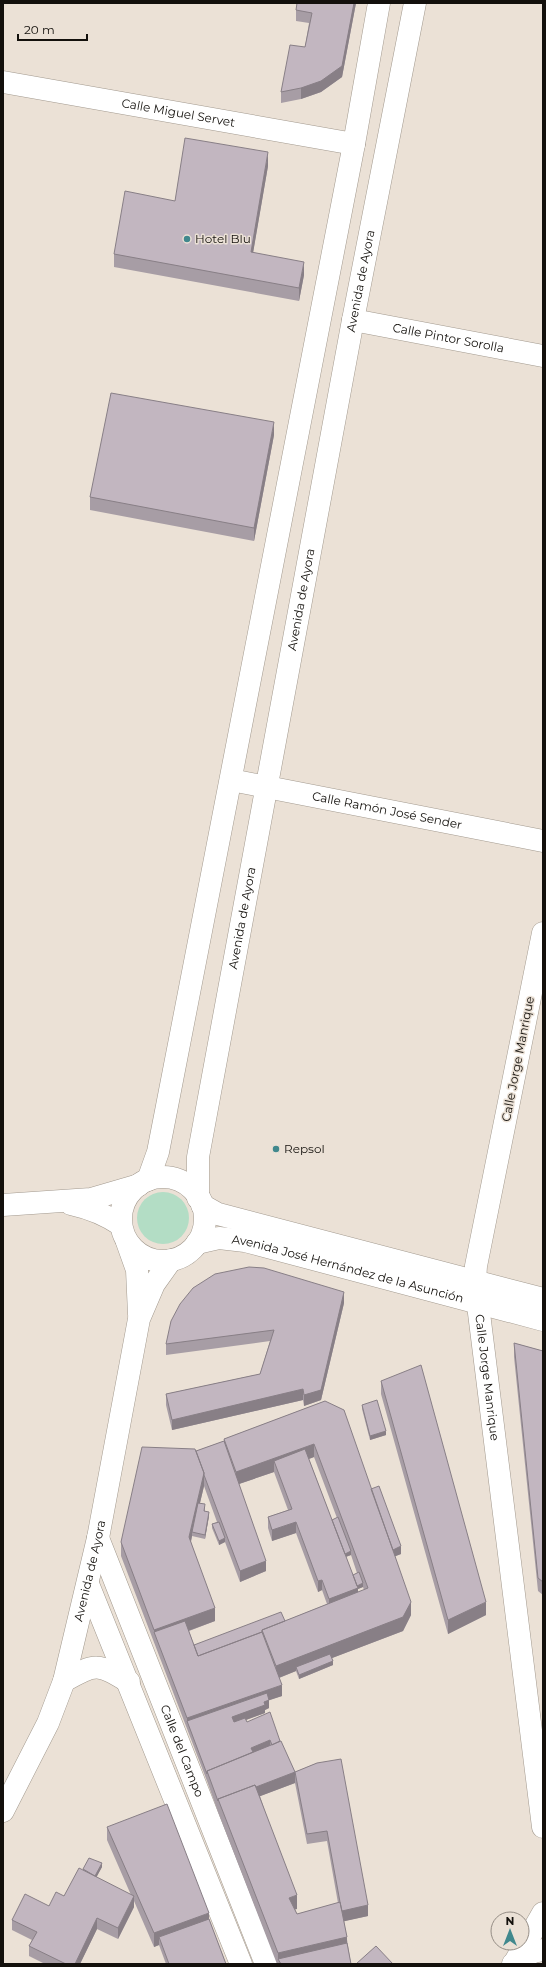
<svg xmlns="http://www.w3.org/2000/svg" width="546" height="1967" viewBox="0 0 546 1967" font-family="Montserrat,sans-serif">
<style>
.green{fill:#b3ddc5}
.lines{fill:none;stroke-linecap:round;stroke-linejoin:round}
.street-casing{stroke:#a2998e;stroke-width:23}
.street{stroke:#fff;stroke-width:22}
.wall{fill:#a79da5;fill-rule:evenodd}
.shaded-wall{fill:#887f86}
.building{fill:#c2b6c0;stroke:#887f86}
.poi-dot{fill:#40888d;stroke:#ebe1d6;stroke-width:1.5}
.labels{text-anchor:middle;stroke-width:3;stroke-linejoin:round;paint-order:stroke}
.street-label{font-size:12px;fill:#13100c;stroke:#ebe1d6}
.poi-label{font-size:12px;fill:#13100c;stroke:#ebe1d6;text-anchor:start}
</style>
<rect width="100%" height="100%" fill="#ebe1d6"/>
<path class="green" d="M137 1218a26 26 0 1 1 52 0a26 26 0 1 1-52 0Z"/>
<g class="lines">
<g class="street-casing">
<g id="street">
<path id="s1" d="M3,82L354,144"/>
<path id="s2" d="M353,320L543,356"/>
<path id="s3" d="M231,780L543,841"/>
<path id="s4" d="M543,933L476,1266L475,1281L543,1827"/>
<circle cx="163" cy="1219" r="42"/>
<path d="M148,1180L158,1152L167,1106L354,144L379,3"/>
<path id="s5" d="M198,1198V1157L353,320L415,3"/>
<path d="M71,1204C89,1208 105,1214 121,1225"/>
<path d="M3,1205L91,1199L139,1185"/>
<path d="M202,1205L218,1214L543,1299"/>
<path d="M127,1242L137,1270L139,1314"/>
<path id="s6" d="M197,1243L219,1238L245,1241L543,1320"/>
<path id="s7" d="M98,1538L266,1964"/>
<path d="M88,1584L241,1964"/>
<path d="M64,1681C96,1663 98,1663 129,1682"/>
<path id="s8" d="M3,1811L48,1723L64,1681L98,1538L139,1319L154,1284L171,1260"/>
<path d="M515,1962L543,1913"/>
<path d="M513,1964L533,1952L543,1950"/>
</g>
</g>
<use href="#street" class="street"/>
</g>
<path class="wall" d="M297,3H356L342,77L321,92L301,99L281,103V92L305,47L309,23L296,21V10Z
M268,166L253,252L304,275L299,301L114,267V254L175,201Z
M274,435L254,541L90,510V497Z
M344,1303L321,1400L304,1406L303,1400L172,1430L166,1405V1394L260,1374L270,1341L166,1355V1344Z
M514,1343L543,1351V1595L538,1591L514,1357Z
M381,1381L486,1615L448,1634L381,1394Z
M325,1401L371,1489L401,1554L395,1556L411,1615L403,1631L332,1658L333,1665L299,1679L296,1671L279,1678L282,1696L269,1700V1708L265,1710V1713L246,1720L247,1722L280,1741L295,1772L317,1763L368,1916L344,1921L351,1964H277L218,1812L207,1781L121,1556V1542L196,1451L224,1441V1439ZM314,1457L337,1518L332,1520L309,1459ZM274,1472L288,1510L268,1517V1528L272,1541L296,1533L318,1592L322,1590L327,1604L285,1621L194,1645L189,1631L215,1621L191,1542L192,1536L205,1539L209,1516L205,1511V1508L200,1503L204,1486L217,1522L212,1524V1528L219,1545L225,1542L240,1582L266,1571L239,1484ZM351,1555L357,1573L353,1575L346,1557ZM363,1587L364,1590L358,1592V1589ZM295,1783L307,1844L327,1841L338,1903L297,1914L295,1909H297L260,1796Z
M362,1405L386,1435L370,1440L362,1409Z
M107,1827L209,1919L226,1964H166L159,1945L154,1947L134,1901V1907L118,1939L97,1929L80,1964H45L29,1956V1946L32,1940L12,1930V1920L49,1906L64,1896L83,1870V1869L102,1867L96,1877L131,1895L107,1840Z"/>
<path class="shaded-wall" d="M354,3H356L342,77L321,92L301,99V88Z
M268,152V166L251,265V252Z
M304,262V275L299,301V288Z
M274,422V435L254,541V528Z
M344,1292V1303L321,1400L304,1406V1395Z
M303,1389V1400L172,1430V1420Z
M386,1431V1435L370,1440V1436Z
M314,1444V1457L278,1470L274,1461V1472L236,1485V1472Z
M204,1473V1486L193,1532H192V1536L189,1550V1537Z
M209,1512V1516L205,1539V1535Z
M296,1522V1533L272,1541V1530Z
M225,1538V1542L219,1545V1541Z
M401,1546V1554L391,1558V1550Z
M351,1551V1555L342,1558V1554Z
M266,1561V1571L240,1582V1571Z
M322,1580V1590L318,1592V1581Z
M363,1583V1587L358,1589V1599L329,1610V1599L355,1587Z
M411,1602V1615L403,1631L298,1671L296,1667V1671L276,1679V1666Z
M486,1602V1615L448,1634V1620Z
M215,1608V1621L158,1642L154,1632V1643V1630Z
M333,1661V1665L299,1679V1675Z
M282,1685V1696L264,1702L269,1700V1708L265,1710V1713L232,1725L187,1721V1718Z
M270,1740V1748L251,1756V1748Z
M295,1772V1783L223,1810L219,1801Z
M102,1863V1867L95,1880V1876Z
M297,1895V1909L289,1911V1898Z
M134,1896V1907L118,1939V1928Z
M368,1905V1916L341,1922V1911Z
M209,1913V1926L159,1937V1945L154,1947V1933Z
M97,1918V1929L80,1964H75Z
M347,1937V1950L278,1959V1953Z"/>
<path class="building" d="M297,3H354L342,66L321,81L301,88L281,92L290,45L305,47L312,13L296,10Z
M185,138L268,152L251,252L304,262L299,288L114,254L125,191L175,201Z
M111,393L274,422L254,528L90,497Z
M249,1267L264,1268L344,1292L321,1390L304,1395L303,1389L172,1420L166,1394L260,1374L274,1330L166,1344L171,1321L180,1304L193,1288L215,1274Z
M514,1343L543,1351V1582L538,1578Z
M421,1365L486,1602L448,1620L381,1381Z
M377,1400L386,1431L370,1436L362,1405Z
M325,1401L344,1410L411,1602L403,1617L276,1666L262,1630L368,1588L314,1444L236,1472L224,1439Z
M224,1441L266,1561L240,1571L204,1475V1473L196,1451Z
M142,1447L195,1449L204,1473L189,1537L215,1608L154,1630L121,1542Z
M305,1449L358,1588L329,1599L322,1580L318,1581L296,1522L272,1530L268,1517L292,1509L274,1461Z
M379,1486L401,1546L393,1550L371,1489Z
M198,1503L205,1504L204,1511L209,1512L205,1535L192,1532Z
M338,1517L351,1551L345,1554L332,1520Z
M219,1522L225,1538L219,1541L212,1524Z
M359,1572L363,1583L357,1586L353,1575Z
M281,1612L285,1621L262,1630V1632L198,1656L194,1645Z
M185,1621L198,1656L262,1632L282,1685L187,1718L154,1632Z
M330,1654L333,1661L299,1675L296,1667Z
M267,1693L269,1700L264,1702L265,1705L232,1717L234,1722L245,1718L247,1722L270,1712L280,1741L272,1745L270,1740L251,1748L253,1752L207,1771V1774L187,1721Z
M281,1741L295,1772L256,1787L255,1785L218,1799V1801L207,1771Z
M341,1759L368,1905L342,1911L340,1902L327,1831L307,1834L295,1772L317,1763Z
M255,1785L297,1895L289,1898L297,1914L340,1902L347,1937L278,1953L218,1799Z
M167,1804L209,1913L154,1933L107,1827Z
M89,1858L102,1863L95,1876L83,1869Z
M79,1868L134,1896L118,1928L97,1918L75,1964H66L29,1946L37,1932L12,1920L25,1894L49,1906L56,1892L64,1896Z
M209,1919L226,1964H169L159,1937Z
M347,1943L351,1964H281L278,1959Z
M376,1946L393,1964H356Z"/>
<g class="poi-dot">
<circle cx="187" cy="239" r="4"/>
<circle cx="276" cy="1149" r="4"/>
</g>
<g class="labels">
<g class="street-label">
<text dy="4" stroke="none"><textPath href="#s1" startOffset="178">Calle Miguel Servet</textPath></text>
<text dy="4" stroke="none"><textPath href="#s5" startOffset="932">Avenida de Ayora</textPath></text>
<text dy="4" stroke="none"><textPath href="#s2" startOffset="97">Calle Pintor Sorolla</textPath></text>
<text dy="4" stroke="none"><textPath href="#s5" startOffset="608">Avenida de Ayora</textPath></text>
<text dy="4" stroke="none"><textPath href="#s3" startOffset="159">Calle Ramón José Sender</textPath></text>
<text dy="4" stroke="none"><textPath href="#s5" startOffset="284">Avenida de Ayora</textPath></text>
<text transform="translate(518 1059) rotate(-79)" y="4">Calle Jorge Manrique</text>
<text dy="4" stroke="none"><textPath href="#s6" startOffset="155">Avenida José Hernández de la Asunción</textPath></text>
<text dy="4" stroke="none"><textPath href="#s4" startOffset="452">Calle Jorge Manrique</textPath></text>
<text dy="4" stroke="none"><textPath href="#s8" startOffset="257">Avenida de Ayora</textPath></text>
<text dy="4" stroke="none"><textPath href="#s7" startOffset="229">Calle del Campo</textPath></text>
</g>
<g class="poi-label">
<text x="195" y="243">Hotel Blu</text>
<text x="284" y="1153">Repsol</text>
</g>
</g>
<rect width="546" height="1967" fill="none" stroke="#13100c" stroke-width="8"/>
<g transform="translate(510 1931)"><circle r="19" fill="#ebe1d6" stroke="#958d85"/>
<path d="M0-3L7 15L0 10L-7 15Z" fill="#40888d"/>
<text y="-6" font-size="11" font-weight="bold" text-anchor="middle" fill="#13100c">N</text>
</g>
<path d="M18 34v6h69v-6" fill="none" stroke="#13100c" stroke-width="2"/>
<text x="24" y="34" font-size="12" fill="#13100c" stroke="#ebe1d6" stroke-width="3" paint-order="stroke">20 m</text>
</svg>
